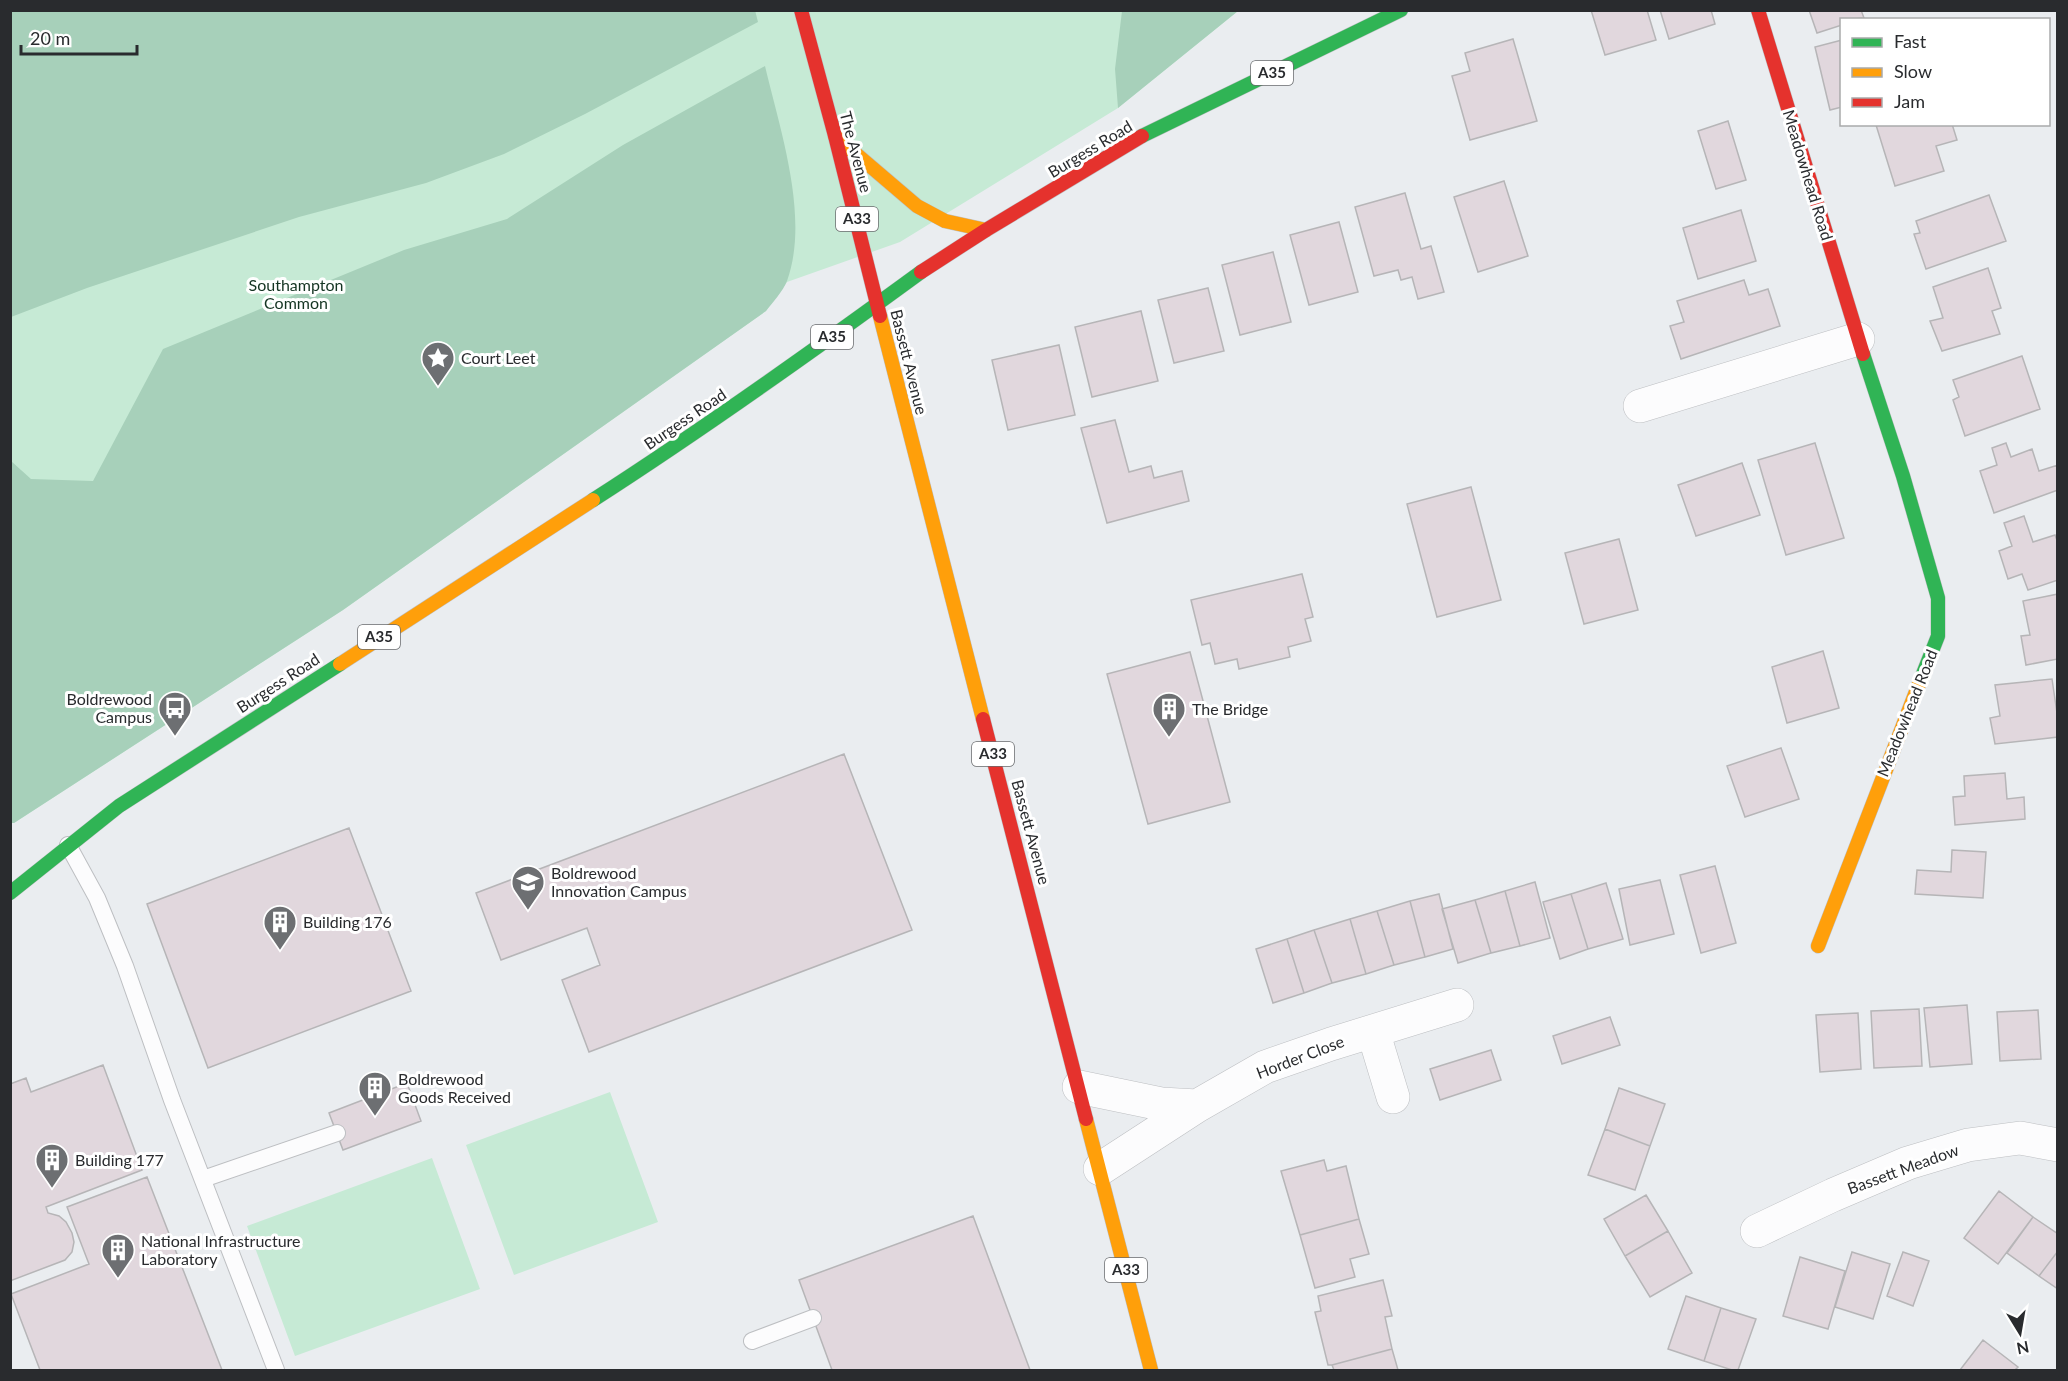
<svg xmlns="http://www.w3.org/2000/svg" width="2068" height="1381" viewBox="0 0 2068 1381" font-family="Lato,sans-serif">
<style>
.green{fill:#c6ead5}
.forest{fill:#a7d0ba}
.building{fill:#e1d7dd;stroke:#b6b5b7;stroke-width:1.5}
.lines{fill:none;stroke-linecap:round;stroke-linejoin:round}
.lane-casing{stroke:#bdbfc2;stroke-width:18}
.street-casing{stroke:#bdbfc2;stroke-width:34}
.fast-casing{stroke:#bdbfc2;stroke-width:15}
.slow-casing{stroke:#bdbfc2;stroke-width:15}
.jam-casing{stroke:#bdbfc2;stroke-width:15}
.lane{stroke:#fcfcfd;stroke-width:16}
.street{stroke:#fcfcfd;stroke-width:33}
.fast{stroke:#30b455;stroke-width:14}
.slow{stroke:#ff9f0a;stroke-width:14}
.jam{stroke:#e5322d;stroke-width:14}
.labels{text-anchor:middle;stroke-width:6;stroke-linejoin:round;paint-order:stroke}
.shield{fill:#fff;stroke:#696b6d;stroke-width:1.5}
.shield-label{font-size:15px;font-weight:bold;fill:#292b2e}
.street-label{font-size:16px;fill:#292b2e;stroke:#fff}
.park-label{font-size:16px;fill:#143422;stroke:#fff}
.poi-label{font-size:16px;fill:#292b2e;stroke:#fff;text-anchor:start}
</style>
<rect width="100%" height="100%" fill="#eaedf0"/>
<path class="green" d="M11,11H1238L1118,108L900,242L787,282L766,311L343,610L14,823H11Z
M610,1092L658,1222L514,1275L466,1145Z
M432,1158L480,1289L295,1356L247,1226Z"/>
<path class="forest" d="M11,10H755L758,22L585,114L504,154L426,183L299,217L87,288L11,317Z
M1122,11V10L1238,11L1118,108L1115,69Z
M765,66C780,130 810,217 787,281C783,291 773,302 766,311L343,610L14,823H11V461L31,479L93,481L163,349L404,250L507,219L623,145Z"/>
<path class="building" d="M1591,10H1647L1656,40L1605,55Z
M1660,10H1711L1715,24L1669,39Z
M1809,10H1861L1864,18L1842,20V25L1817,33Z
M1513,39L1537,121L1470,140L1452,76L1470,71L1465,53Z
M1842,40V107L1830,110L1815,47Z
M1728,121L1746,180L1716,189L1698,131Z
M1952,124L1957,140L1936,146L1944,171L1895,186L1876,125Z
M1504,181L1528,256L1478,272L1454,197Z
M1405,193L1421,249L1431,246L1444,292L1418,299L1412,277L1401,280L1398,270L1374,276L1355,207Z
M1989,195L2006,241L1926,269L1914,234L1920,233L1916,221Z
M1741,210L1756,261L1698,279L1683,228Z
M1339,222L1358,292L1309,305L1290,235Z
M1273,252L1291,322L1240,335L1222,265Z
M1988,268L2001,308L1992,311L2000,334L1942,351L1930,321L1943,318L1933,287Z
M1744,280L1749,295L1768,289L1780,326L1681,359L1670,326L1684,322L1677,301Z
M1208,288L1224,351L1174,363L1158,300Z
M1141,311L1158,381L1092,397L1075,327Z
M1059,345L1075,415L1008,430L992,360Z
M2022,356L2040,409L1965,436L1953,400L1959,397L1953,380Z
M1115,420L1129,472L1151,466L1154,478L1182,471L1189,501L1107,523L1081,428Z
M1815,443L1844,538L1786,555L1758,460Z
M2006,443L2011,457L2032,449L2039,471L2058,465V490L1994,513L1980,471L1997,465L1992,448Z
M1742,463L1760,515L1696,536L1678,485Z
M1471,487L1501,600L1437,617L1407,504Z
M2024,516L2033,542L2055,535L2058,543V580L2028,590L2022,574L2008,579L1999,551L2012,546L2004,523Z
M1619,539L1638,610L1584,624L1565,553Z
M1302,574L1313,617L1305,619L1311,641L1288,647L1290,657L1239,669L1237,659L1215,664L1210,643L1202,645L1191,600Z
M2058,594V659L2026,665L2021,636L2030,635L2023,601Z
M1823,651L1839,708L1787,723L1772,667Z
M1190,652L1230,802L1148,824L1107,674Z
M2052,679L2058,720V737L1995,744L1990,718L2000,716L1995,685Z
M1781,748L1799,799L1745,817L1727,766Z
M844,754L912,930L589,1052L562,980L600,965L587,928L501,960L476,893Z
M2005,773L2007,799L2024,797L2025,819L1955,825L1953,797L1965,796L1964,776Z
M349,828L411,991L208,1068L147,904Z
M1952,850L1986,852L1983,898L1915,894L1917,870L1951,872Z
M1715,866L1736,943L1701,953L1680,875Z
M1660,880L1674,934L1630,945L1619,889Z
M1535,882L1550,938L1520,946L1505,891Z
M1606,883L1623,939L1588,949L1571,894Z
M1505,891L1520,946L1491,953L1475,900Z
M1439,894L1453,949L1425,957L1410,901Z
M1571,894L1588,949L1560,959L1543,902Z
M1475,900L1491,953L1458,963L1442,909Z
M1410,901L1425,957L1394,965L1377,911Z
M1377,911L1394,965L1366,974L1350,919Z
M1350,919L1366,974L1332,983L1314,930Z
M1314,930L1332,983L1304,993L1287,939Z
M1287,939L1304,993L1273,1003L1256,949Z
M1967,1005L1972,1064L1930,1067L1924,1008Z
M1919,1009L1922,1066L1874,1068L1871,1011Z
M2038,1010L2041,1059L2000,1061L1997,1012Z
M1858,1013L1861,1069L1820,1072L1816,1015Z
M1610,1017L1620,1045L1562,1064L1553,1036Z
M1491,1050L1501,1080L1440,1100L1430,1069Z
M103,1065L142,1170L46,1207L48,1213L59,1216L66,1222L72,1233L74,1242L72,1252L65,1260L10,1281V1084L26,1078L31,1092Z
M407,1083L421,1121L343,1150L329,1113Z
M1619,1088L1665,1104L1650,1146L1605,1129Z
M1605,1129L1650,1146L1635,1190L1588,1175Z
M1324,1160L1327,1171L1346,1166L1359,1219L1300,1235L1281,1171Z
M147,1177L222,1370H40L11,1294L89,1264L67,1207Z
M1999,1191L2033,1217L1998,1264L1964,1238Z
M1646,1195L1668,1231L1625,1256L1604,1219Z
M973,1216L1030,1370H832L799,1280Z
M2033,1217L2058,1234V1251L2039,1276L2007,1253Z
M1359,1219L1369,1254L1350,1259L1355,1277L1315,1288L1300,1235Z
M1668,1231L1692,1273L1650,1297L1625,1256Z
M2058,1251V1289L2039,1276Z
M1852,1252L1890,1264L1873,1319L1835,1307Z
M1903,1252L1929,1261L1913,1306L1887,1296Z
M1800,1257L1845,1271L1828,1329L1783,1316Z
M1383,1280L1392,1316L1385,1317L1392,1349L1332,1365H1328L1315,1312L1321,1311L1318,1296Z
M1686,1296L1721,1308L1704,1361L1668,1349Z
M1721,1308L1756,1319L1738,1370H1732L1704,1361Z
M1983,1340L2018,1367L2015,1370H1960Z
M1392,1349L1398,1370H1334L1332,1365Z"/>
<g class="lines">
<g class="lane-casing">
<path id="lane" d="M68,845L97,898L125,966L172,1100L276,1370
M203,1179L337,1133
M752,1341L813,1318"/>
</g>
<g class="street-casing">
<path id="street" d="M1640,406L1858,339
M1373,1031L1393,1097
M1079,1087L1161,1104L1197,1106
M1100,1169L1197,1106L1265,1067L1331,1044L1457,1005
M1757,1231L1833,1195L1908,1163L1968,1145L2020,1138L2058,1145"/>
</g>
<g class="fast-casing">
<path id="fast" d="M1142,136L1401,10
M1863,354L1903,476L1938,598V636L1919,684
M593,500C705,428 813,351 921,272
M10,893L119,806L340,664"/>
</g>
<g class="slow-casing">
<path id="slow" d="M835,136L917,206L945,221L986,230
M880,316L983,719
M340,664L593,500
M1818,946L1919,684
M1086,1119L1151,1370"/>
</g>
<g class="jam-casing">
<path id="jam" d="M801,10L835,136L880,316
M1758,10L1863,354
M921,272L986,230L1142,136
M983,719L1086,1119"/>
</g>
<use href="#lane" class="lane"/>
<use href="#street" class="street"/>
<use href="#fast" class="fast"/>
<use href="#slow" class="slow"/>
<use href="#jam" class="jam"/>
</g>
<defs>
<g id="sight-pin" transform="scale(1.725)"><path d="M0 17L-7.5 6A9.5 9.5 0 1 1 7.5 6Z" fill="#6d6f72" stroke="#fff"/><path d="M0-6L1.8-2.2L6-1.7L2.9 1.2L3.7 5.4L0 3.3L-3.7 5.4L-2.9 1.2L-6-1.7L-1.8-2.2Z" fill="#fff"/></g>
<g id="bus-pin" transform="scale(1.725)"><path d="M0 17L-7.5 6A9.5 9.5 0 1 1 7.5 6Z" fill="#6d6f72" stroke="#fff"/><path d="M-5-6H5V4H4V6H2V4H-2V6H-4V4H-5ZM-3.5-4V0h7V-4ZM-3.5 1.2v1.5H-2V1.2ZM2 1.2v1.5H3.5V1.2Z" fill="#fff"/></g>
<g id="building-pin" transform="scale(1.725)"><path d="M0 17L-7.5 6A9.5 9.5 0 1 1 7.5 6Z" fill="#6d6f72" stroke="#fff"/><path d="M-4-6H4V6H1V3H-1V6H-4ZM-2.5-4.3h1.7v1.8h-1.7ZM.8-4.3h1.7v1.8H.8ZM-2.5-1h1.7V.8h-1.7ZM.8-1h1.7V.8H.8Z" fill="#fff"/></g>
<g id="university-pin" transform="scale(1.725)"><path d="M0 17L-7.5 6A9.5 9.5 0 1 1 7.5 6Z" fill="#6d6f72" stroke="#fff"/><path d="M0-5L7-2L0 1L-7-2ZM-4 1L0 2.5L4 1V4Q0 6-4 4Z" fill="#fff"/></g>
</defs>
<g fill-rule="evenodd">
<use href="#sight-pin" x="438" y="358"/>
<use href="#bus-pin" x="175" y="708"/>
<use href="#building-pin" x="1169" y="709"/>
<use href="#university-pin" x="528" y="882"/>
<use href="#building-pin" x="280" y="922"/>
<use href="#building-pin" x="375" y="1088"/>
<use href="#building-pin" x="52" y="1160"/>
<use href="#building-pin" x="118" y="1250"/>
</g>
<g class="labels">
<g class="shield">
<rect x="1251" y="61" width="42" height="24" rx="4.5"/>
<rect x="836" y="207" width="42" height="24" rx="4.5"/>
<rect x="811" y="325" width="42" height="24" rx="4.5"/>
<rect x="358" y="625" width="42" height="24" rx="4.5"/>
<rect x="972" y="742" width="42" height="24" rx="4.5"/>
<rect x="1105" y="1258" width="42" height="24" rx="4.5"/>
</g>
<g class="shield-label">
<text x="1272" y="78">A35</text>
<text x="857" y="224">A33</text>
<text x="832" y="342">A35</text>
<text x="379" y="642">A35</text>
<text x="993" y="759">A33</text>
<text x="1126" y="1275">A33</text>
</g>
<g class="street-label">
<text transform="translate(1090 149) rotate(-31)" y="6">Burgess Road</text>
<text transform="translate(856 152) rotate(75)" y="6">The Avenue</text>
<text transform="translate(1808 175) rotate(73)" y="6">Meadowhead Road</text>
<text transform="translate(909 362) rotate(76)" y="6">Bassett Avenue</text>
<text transform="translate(685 419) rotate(-34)" y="6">Burgess Road</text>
<text transform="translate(278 683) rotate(-33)" y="6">Burgess Road</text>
<text transform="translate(1907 713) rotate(-68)" y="6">Meadowhead Road</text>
<text transform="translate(1031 832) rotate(75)" y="6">Bassett Avenue</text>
<text transform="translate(1300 1057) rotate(-21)" y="6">Horder Close</text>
<text transform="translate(1903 1169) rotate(-20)" y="6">Bassett Meadow</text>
</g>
<g class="park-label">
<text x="296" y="291">Southampton<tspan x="296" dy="18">Common</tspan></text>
</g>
<g class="poi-label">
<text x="461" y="364">Court Leet</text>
<text x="152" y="705" text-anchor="end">Boldrewood<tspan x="152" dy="18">Campus</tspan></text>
<text x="1192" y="715">The Bridge</text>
<text x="551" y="879">Boldrewood<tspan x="551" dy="18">Innovation Campus</tspan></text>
<text x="303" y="928">Building 176</text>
<text x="398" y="1085">Boldrewood<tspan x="398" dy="18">Goods Received</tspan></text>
<text x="75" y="1166">Building 177</text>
<text x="141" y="1247">National Infrastructure<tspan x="141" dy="18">Laboratory</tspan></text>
</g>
</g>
<rect width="2068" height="1381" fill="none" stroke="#292b2e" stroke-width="24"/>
<rect x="1840" y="18" width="210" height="108" fill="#ffffff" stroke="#a9aaab" stroke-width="1.5"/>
<rect x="1852" y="38" width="30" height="9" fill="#30b455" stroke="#a9aaab" stroke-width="1.5"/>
<text x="1894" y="48" font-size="18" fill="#292b2e">Fast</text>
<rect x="1852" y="68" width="30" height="9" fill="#ff9f0a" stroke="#a9aaab" stroke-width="1.5"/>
<text x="1894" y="78" font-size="18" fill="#292b2e">Slow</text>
<rect x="1852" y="98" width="30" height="9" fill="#e5322d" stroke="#a9aaab" stroke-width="1.5"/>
<text x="1894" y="108" font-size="18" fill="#292b2e">Jam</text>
<g transform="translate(2020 1333) rotate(169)" stroke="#ffffff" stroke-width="4.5" paint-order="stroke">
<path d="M0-4.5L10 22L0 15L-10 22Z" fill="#292b2e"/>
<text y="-9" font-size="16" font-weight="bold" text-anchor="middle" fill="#292b2e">N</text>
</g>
<path d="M21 45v9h116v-9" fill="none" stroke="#292b2e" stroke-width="3"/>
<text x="30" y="45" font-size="18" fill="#292b2e" stroke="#ffffff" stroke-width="4.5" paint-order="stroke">20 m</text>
</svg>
